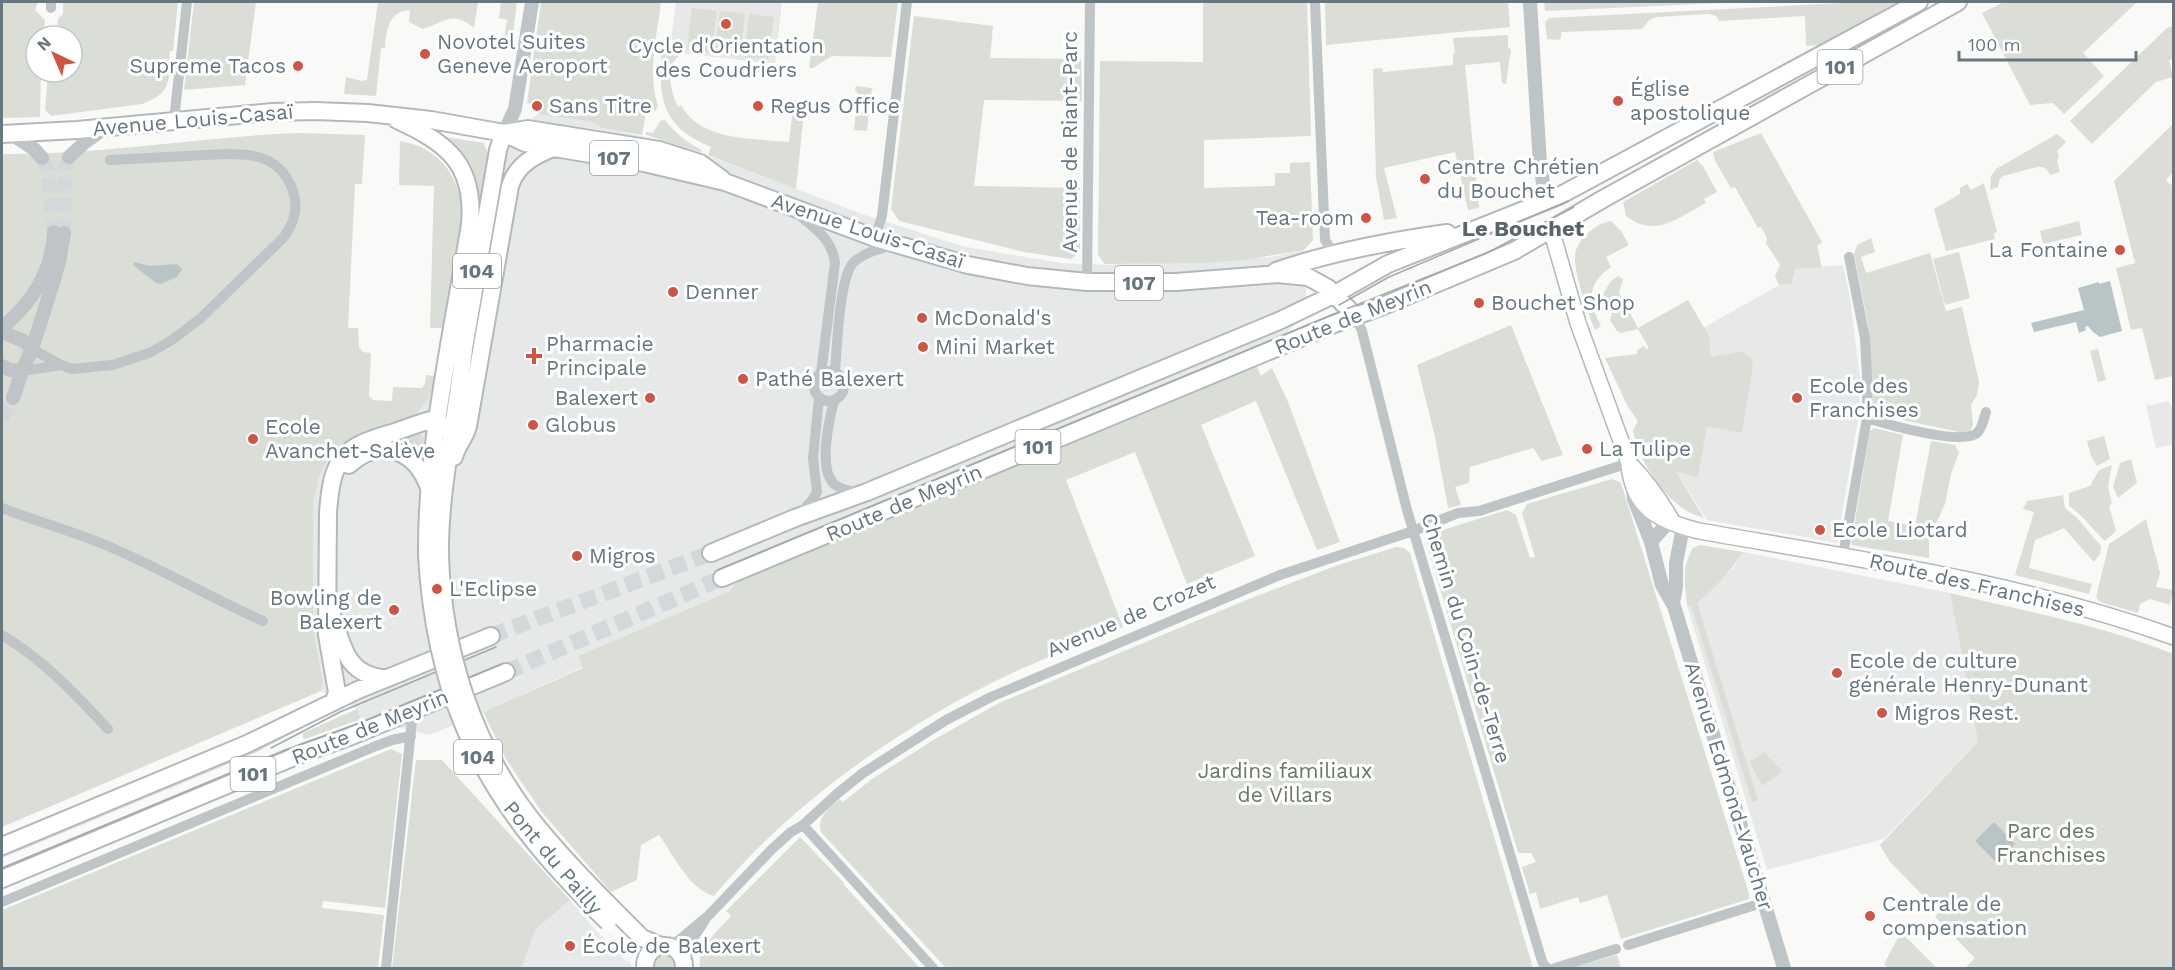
<svg xmlns="http://www.w3.org/2000/svg" width="2175" height="970" viewBox="0 0 2175 970" font-family="'Work Sans',sans-serif">
<style>
.built{fill:#e7e9e8}
.green{fill:#daded7}
.water{fill:#b9c4c7}
.lines{fill:none;stroke-linecap:round;stroke-linejoin:round}
.tertiary-tunnel{stroke:#d4d8da;stroke-width:14;stroke-dasharray:14 7;stroke-linecap:butt}
.primary-tunnel{stroke:#d4d8da;stroke-width:16;stroke-dasharray:16 8;stroke-linecap:butt}
.secondary-casing{stroke:#b2b8bc;stroke-width:18}
.primary-casing{stroke:#b3b9bb;stroke-width:20}
.minor{stroke:#bfc4c7;stroke-width:10}
.tertiary{stroke:#bfc4c7;stroke-width:14}
.secondary{stroke:#fff;stroke-width:15}
.primary{stroke:#fff;stroke-width:16}
.tram{stroke:#a2a9ad;stroke-width:1.5}
.primary-bridge-casing{stroke:#b3b9bb;stroke-width:20;stroke-linecap:butt}
.primary-bridge{stroke:#fff;stroke-width:16}
.poi-dot{fill:#cf5542;stroke:#fff;stroke-width:2}
.labels{text-anchor:middle;stroke-width:6;stroke-linejoin:round;paint-order:stroke}
.shield{fill:#fff;stroke:#95a0a5;stroke-width:1.5}
.shield-label{font-size:20px;font-weight:bold;fill:#67777f}
.poi-label{font-size:21px;fill:#67777f;stroke:#fff;text-anchor:start}
.street-label{font-size:21px;fill:#67777f;stroke:#fff}
.park-label{font-size:21px;fill:#6b7866;stroke:#fff}
.neighbourhood-label{font-size:22px;font-weight:bold;fill:#59656b;stroke:#fff}
</style>
<rect width="100%" height="100%" fill="#f9f9f8"/>
<path class="built" d="M676,2H782L775,64L681,53L682,49L670,47Z
M538,114L592,122L602,128L672,142L862,214L962,246L995,252L1062,263L1108,265L1271,257L1304,250L1307,313L1255,363L741,576L730,591L579,656L583,667L456,724L430,735L361,719L357,709L321,691L323,682L313,629V506L319,477L328,460L347,441L403,421L436,376L460,237L462,202L479,203L488,154Z
M1843,265L1850,297L1860,378L1859,414L1837,543L1707,520L1676,472L1698,476L1707,427L1742,433L1745,412L1742,351L1711,357L1709,337L1703,328L1783,283L1795,269Z
M2169,401L2170,405L2173,407V444L2156,448L2146,406Z
M1743,552L1950,593L1978,742L1884,839L1767,870L1687,605L1697,602L1733,568Z
M570,900L591,925L626,961L630,962L633,968H522L535,930Z"/>
<path class="green" d="M2,2H38L35,10L45,20L44,36H36V72H41L40,117L2,118Z
M63,2H178L173,51H170L169,60L171,61C169,85 167,95 142,104L51,116L45,110L48,72H72V36H50L51,30H57L58,19L63,14Z
M194,2H256L245,85L184,90Z
M378,2H478L474,28C452,10 446,22 423,29L409,22L410,10C389,11 386,30 385,48H381L376,96L344,94L346,77L362,81L367,80Z
M501,2H517L511,48L508,47L504,40L507,20L499,18Z
M541,2H661C657,36 647,73 658,106L656,110L646,113L642,135L602,128L592,122L538,114V105L527,103Z
M818,2H898L891,57L832,56L813,68H809Z
M1203,2H1307L1311,136L1204,140V188L1275,186V173H1290V163L1310,162L1313,240L1304,250L1244,260L1205,263L1105,264L1098,255L1100,61L1203,62Z
M1325,2H1508L1510,27L1326,45Z
M1544,2H1745L1545,11Z
M1861,2H1900L1821,45L1806,46L1805,16L1719,21L1716,16L1709,14L1656,17L1649,20L1642,29L1561,32V38L1559,40L1547,39L1545,22L1549,18Z
M2004,2H2137L2083,53L2104,76L2064,114L2053,103L2030,105L1982,13Z
M692,8L717,11L711,53L687,50Z
M720,11L745,14L740,57L715,54Z
M749,14L774,17L768,60L744,57Z
M914,16L993,26L990,58L1081,59L1082,101L984,100L974,186L1080,188V252L1071,259L1024,252L899,221L891,209Z
M2173,26V59L2169,60L2173,77L2156,82L2092,144L2070,121L2167,28Z
M1508,35V48L1511,49L1506,84L1502,83L1500,62L1465,65L1479,208L1468,210L1455,152L1384,168L1397,218L1384,220L1376,177L1373,69L1382,68L1383,72L1453,65V54H1455L1453,38Z
M662,47L682,49L681,55C663,65 671,92 678,107L681,105C701,142 753,138 789,142L794,100L805,102L796,189L708,155L711,147C660,126 658,97 662,47Z
M856,86L872,88L870,105L857,103L858,93L855,92Z
M856,110L869,112L867,131L854,130Z
M665,120C676,134 686,142 702,150L701,152L646,135V132L653,133L660,121Z
M2173,124V172L2166,180L2171,185L2174,184L2173,379L2172,376L2155,380L2142,328L2131,330L2116,268L2135,263L2114,181Z
M298,133L365,135L362,184H355L348,328H358L359,347L363,352L371,353L369,396L373,400L392,401L393,387L422,388L425,384L426,375L436,376L429,398L417,413L403,421L347,441L328,460L319,477L313,506V629L323,682L321,691L2,827V154C101,155 199,137 298,133Z
M1761,133L1822,242L1817,246L1822,267L1795,269L1792,283L1779,285L1775,276L1780,265L1766,243L1767,238L1761,227L1758,228L1735,187L1731,188L1715,161L1713,152Z
M2057,134L2066,142L2057,151L2059,155L2057,161L2060,172L2050,175C2047,169 2044,166 2037,167L2003,176L1999,180L1998,187L1990,190L1991,176L1996,169Z
M445,137L484,143L488,154L480,204H477L444,140Z
M400,141C433,146 454,168 461,200C463,208 461,216 461,223C459,258 450,294 444,328H430L434,186L399,185Z
M1697,160L1703,166L1717,192L1704,199L1706,203C1679,217 1655,239 1626,216L1623,202Z
M1984,183L1997,232L1994,233L1995,239L1946,251L1934,209L1960,194V188L1967,184L1971,190Z
M1611,221L1621,231L1629,245L1606,257L1611,267C1586,284 1588,302 1601,326L1595,330C1588,313 1574,274 1575,256C1576,240 1596,223 1611,221Z
M2079,221L2082,235L2043,244L2040,231Z
M1871,238L1875,252L1861,257L1866,273L1930,253L1946,311L1962,307L1979,382L1977,395L1971,405L1973,426L1968,434L1875,414L1872,409L1868,324L1854,254L1857,245Z
M1959,252L1970,298L1945,305L1933,259Z
M1618,276L1623,279L1619,293L1638,328L1688,300L1709,336L1711,357L1742,351L1751,358L1753,365L1742,433L1707,427L1698,477L1676,472L1704,518C1698,516 1692,514 1687,511C1661,495 1638,459 1633,430L1638,421L1627,405L1605,358L1637,354V350L1644,346L1646,349L1649,348L1638,329L1621,333L1617,331L1610,320L1613,310L1603,294L1611,281Z
M1511,325L1563,455L1542,461L1533,448L1470,467L1469,483L1455,487L1461,505L1448,508L1435,437L1417,365Z
M2098,349L2106,380L2098,382L2090,351Z
M1255,363L1261,376L1272,368L1288,402L1340,542L1317,550L1256,401L1201,425L1255,556L1187,584L1135,452L1066,480L1123,627C1087,642 1050,656 1014,672C904,724 792,802 714,896C689,889 674,856 659,835L641,845L637,880L611,892L541,811L506,759L483,712L583,668L578,656L730,591L741,576Z
M1874,428L1903,435L1888,521L1915,526L1931,441L1955,445L1959,453L1951,474L1945,504L1929,539V558L1851,545L1870,431Z
M416,431L424,438L421,463L379,441Z
M2104,436L2110,459L2097,466L2091,456L2087,441Z
M2131,459L2137,483L2118,498L2113,487L2120,463Z
M2112,465L2108,487L2112,503L2109,506L2116,531L2105,541C2092,529 2084,516 2069,506V493L2090,486L2099,470Z
M1612,479L1621,483L1749,894V899L1621,939L1607,895L1580,903L1578,897L1540,909L1536,892L1530,894L1522,867L1536,862L1531,853H1518L1426,541L1430,534L1507,510L1516,515L1530,558L1535,557L1522,513L1527,504Z
M2063,495L2065,508L2077,518L2101,546L2100,554L2094,562L2064,528L2035,540L2029,568L2092,584L2089,594L2015,575L2034,512L2023,509L2027,501Z
M2146,519L2160,573L2156,587L2173,590L2170,605L2150,599L2140,604L2138,613L2100,602L2096,597L2109,544Z
M1700,545L1743,552C1730,572 1715,588 1697,603L1758,800L1752,802L1691,605H1687C1685,582 1681,568 1693,548Z
M1396,547L1404,548L1410,553L1533,968H946L821,832C816,817 830,808 840,799L843,802L872,779L935,739L999,703L1244,601L1338,565Z
M1950,593C2024,611 2102,625 2173,654V968H1965L1975,958L1935,917L1939,912L1890,862L1880,845L1978,742Z
M357,697L358,701L327,714L257,752L2,858V852Z
M357,709L361,719L305,739L303,738V733Z
M391,749L402,754L385,908L323,901L322,908L384,915L378,968H2V910Z
M1764,752L1783,771L1762,786L1750,762Z
M416,760H442L570,900L535,930L522,968H392Z
M800,837L844,883V885L920,968H700C697,947 718,931 731,916L726,911Z
M1901,932L1937,968H1887L1884,964Z
M662,955H668L673,958L675,968H654C653,961 656,958 662,955Z
M1617,955L1621,968H1570Z"/>
<path class="water" d="M135,262L149,266L177,264L182,269L177,277L161,284L156,283L133,265Z
M2110,281L2122,331L2100,337L2093,332L2088,326L2085,327L2086,330L2079,333L2076,322L2034,332L2031,323L2084,310L2078,288L2099,282V284Z
M1994,822L2015,844L1997,863L1975,841Z"/>
<g class="lines">
<path class="tertiary-tunnel" d="M42,158L48,170L54,232
M64,233L65,169L69,157
M2,419L13,398"/>
<path class="primary-tunnel" d="M491,636L711,553
M506,672L722,578"/>
<g class="secondary-casing">
<path id="secondary" d="M1551,229L1578,323L1629,463C1632,508 1659,521 1699,531C1859,559 2020,582 2174,637
M1629,463C1646,480 1660,500 1672,521"/>
</g>
<g class="primary-casing">
<path id="primary" d="M397,120C447,143 475,164 470,224C453,331 426,446 427,555
M504,133L528,129L659,150L700,163L722,179
M2,134L77,130L273,112L315,111L368,113L431,120L504,133L525,143L644,163L725,182L875,238L968,265L1027,276L1087,282H1176L1278,274L1308,277L1328,288L1355,316
M1276,271C1331,252 1390,241 1447,233
M454,457C457,445 465,438 468,426L510,186C517,164 534,156 553,148
M349,465C380,436 416,450 429,488
M711,553L795,518L867,492L1281,320L1335,294L1388,264L1559,196L1919,2
M440,556C439,486 457,418 464,348L498,150L504,133
M722,578L1334,324L1383,306L1514,251L1603,199L1958,2
M332,615C344,648 345,674 386,679
M334,701L337,692L327,635L328,513C332,457 342,447 395,432C407,428 419,423 431,420L438,421L444,428
M2,846L247,744L358,690L491,636
M2,879L306,752L349,737L506,672
M617,913L642,938L661,946
M645,968C644,938 685,939 684,968"/>
</g>
<path class="minor" d="M1315,2L1325,240L1334,254
M51,8V2
M174,120L187,2
M795,212C813,227 832,238 835,263L821,373
M875,238L882,216L907,2
M1087,282L1090,2
M1355,316L1362,331L1407,510L1542,961L1545,967L1548,968
M32,349L61,365L72,369L112,365L149,353L172,340L201,318L284,237C287,232 291,226 293,220C301,198 288,170 267,160C253,154 239,154 224,154L110,160
M814 386a15 15 0 1 1 30 0a15 15 0 1 1-30 0Z
M22,371L61,365
M835,372C837,349 839,279 853,263C864,252 882,248 896,244
M834,401C829,420 818,469 834,484C841,490 852,491 861,494
M1867,418C1886,424 1962,446 1977,433C1982,429 1984,418 1986,412
M2,508C37,522 74,531 110,547C162,569 211,598 263,621
M800,514L813,499L817,492L813,458L819,398
M1843,555L1867,418V376L1865,338L1849,257
M2,635C44,660 75,694 108,729
M803,825L933,968
M2,902L376,746L392,740L411,736
M1628,945L1765,902
M666,946L679,940L709,915L772,849L791,832L803,825L838,793L863,773L946,720L991,697L1280,575L1413,531L1458,513L1479,511L1629,463
M684,962L692,940L705,920
M386,968L413,711
M1555,968L1616,949"/>
<path class="tertiary" d="M1530,2L1540,164L1546,202
M504,133L515,109L532,2
M11,134L34,149L42,158
M69,157L85,142L105,128
M2,328C32,302 52,273 54,232
M2,332L24,341L32,349
M2,366L10,370L22,371
M13,398L22,371L32,349L53,283L59,262L64,233
M1633,490L1634,499L1651,542L1662,585L1674,606L1784,968
M1651,542L1664,527L1672,521
M1673,603L1676,587V563L1683,527"/>
<use href="#secondary" class="secondary"/>
<use href="#primary" class="primary"/>
<path class="tram" d="M1339,305L1389,277L1568,201
M718,570L1329,316L1487,253L1574,207
M271,748L340,712L496,647
M2,868L285,750L365,721L502,664"/>
<g class="primary-bridge-casing">
<path id="primary-bridge" d="M427,555C434,682 474,778 560,872C576,889 591,906 608,922
M440,556C443,651 472,743 531,819C557,852 587,883 617,913"/>
</g>
<use href="#primary-bridge" class="primary-bridge"/>
</g>
<g class="poi-dot">
<circle cx="726" cy="24" r="6"/>
<circle cx="425" cy="54" r="6"/>
<circle cx="298" cy="66" r="6"/>
<circle cx="1618" cy="101" r="6"/>
<circle cx="537" cy="106" r="6"/>
<circle cx="758" cy="106" r="6"/>
<circle cx="1425" cy="179" r="6"/>
<circle cx="1366" cy="218" r="6"/>
<circle cx="2120" cy="250" r="6"/>
<circle cx="673" cy="292" r="6"/>
<circle cx="1479" cy="303" r="6"/>
<circle cx="922" cy="318" r="6"/>
<circle cx="923" cy="347" r="6"/>
<path d="M531 347h6v6h6v6h-6v6h-6v-6h-6v-6h6z"/>
<circle cx="743" cy="379" r="6"/>
<circle cx="650" cy="398" r="6"/>
<circle cx="1797" cy="398" r="6"/>
<circle cx="533" cy="425" r="6"/>
<circle cx="253" cy="439" r="6"/>
<circle cx="1587" cy="449" r="6"/>
<circle cx="1820" cy="530" r="6"/>
<circle cx="577" cy="556" r="6"/>
<circle cx="437" cy="589" r="6"/>
<circle cx="394" cy="610" r="6"/>
<circle cx="1837" cy="673" r="6"/>
<circle cx="1882" cy="713" r="6"/>
<circle cx="1870" cy="916" r="6"/>
<circle cx="570" cy="946" r="6"/>
</g>
<g class="labels">
<g class="shield">
<rect x="1817.5" y="50" width="45" height="34" rx="4.5"/>
<rect x="590" y="141" width="48" height="34" rx="4.5"/>
<rect x="453" y="254" width="48" height="34" rx="4.5"/>
<rect x="1115" y="266" width="48" height="34" rx="4.5"/>
<rect x="1015.5" y="430" width="45" height="34" rx="4.5"/>
<rect x="454" y="740" width="48" height="34" rx="4.5"/>
<rect x="230.5" y="757" width="45" height="34" rx="4.5"/>
</g>
<g class="shield-label">
<text x="1840" y="74">101</text>
<text x="614" y="165">107</text>
<text x="477" y="278">104</text>
<text x="1139" y="290">107</text>
<text x="1038" y="454">101</text>
<text x="478" y="764">104</text>
<text x="253" y="781">101</text>
</g>
<g class="poi-label">
<text x="437" y="49">Novotel Suites<tspan x="437" dy="24">Geneve Aeroport</tspan></text>
<text x="726" y="53" text-anchor="middle">Cycle d'Orientation<tspan x="726" dy="24">des Coudriers</tspan></text>
<text x="286" y="73" text-anchor="end">Supreme Tacos</text>
<text x="1630" y="96">Église<tspan x="1630" dy="24">apostolique</tspan></text>
<text x="549" y="113">Sans Titre</text>
<text x="770" y="113">Regus Office</text>
<text x="1437" y="174">Centre Chrétien<tspan x="1437" dy="24">du Bouchet</tspan></text>
<text x="1354" y="225" text-anchor="end">Tea-room</text>
<text x="2108" y="257" text-anchor="end">La Fontaine</text>
<text x="685" y="299">Denner</text>
<text x="1491" y="310">Bouchet Shop</text>
<text x="934" y="325">McDonald's</text>
<text x="546" y="351">Pharmacie<tspan x="546" dy="24">Principale</tspan></text>
<text x="935" y="354">Mini Market</text>
<text x="755" y="386">Pathé Balexert</text>
<text x="1809" y="393">Ecole des<tspan x="1809" dy="24">Franchises</tspan></text>
<text x="638" y="405" text-anchor="end">Balexert</text>
<text x="545" y="432">Globus</text>
<text x="265" y="434">Ecole<tspan x="265" dy="24">Avanchet-Salève</tspan></text>
<text x="1599" y="456">La Tulipe</text>
<text x="1832" y="537">Ecole Liotard</text>
<text x="589" y="563">Migros</text>
<text x="449" y="596">L'Eclipse</text>
<text x="382" y="605" text-anchor="end">Bowling de<tspan x="382" dy="24">Balexert</tspan></text>
<text x="1849" y="668">Ecole de culture<tspan x="1849" dy="24">générale Henry-Dunant</tspan></text>
<text x="1894" y="720">Migros Rest.</text>
<text x="1882" y="911">Centrale de<tspan x="1882" dy="24">compensation</tspan></text>
<text x="582" y="953">École de Balexert</text>
</g>
<g class="street-label">
<text transform="translate(193 120) rotate(-5)" y="7">Avenue Louis-Casaï</text>
<text transform="translate(1070 142) rotate(-90)" y="7">Avenue de Riant-Parc</text>
<text transform="translate(868 231) rotate(18)" y="7">Avenue Louis-Casaï</text>
<text transform="translate(1353 317) rotate(-22)" y="7">Route de Meyrin</text>
<text transform="translate(904 503) rotate(-23)" y="7">Route de Meyrin</text>
<text transform="translate(1977 585) rotate(13)" y="7">Route des Franchises</text>
<text transform="translate(1131 616) rotate(-23)" y="7">Avenue de Crozet</text>
<text transform="translate(1466 638) rotate(73)" y="7">Chemin du Coin-de-Terre</text>
<text transform="translate(370 727) rotate(-22)" y="7">Route de Meyrin</text>
<text transform="translate(1729 786) rotate(73)" y="7">Avenue Edmond-Vaucher</text>
<text transform="translate(553 858) rotate(50)" y="7">Pont du Pailly</text>
</g>
<g class="park-label">
<text x="1285" y="778">Jardins familiaux<tspan x="1285" dy="24">de Villars</tspan></text>
<text x="2051" y="838">Parc des<tspan x="2051" dy="24">Franchises</tspan></text>
</g>
<g class="neighbourhood-label">
<text x="1523" y="236">Le Bouchet</text>
</g>
</g>
<rect width="2175" height="970" fill="none" stroke="#67777f" stroke-width="6"/>
<g transform="translate(54 54) rotate(316)"><circle r="28" fill="#ffffff" stroke="#c2c9cc" stroke-width="1.5"/>
<path d="M0-4.5L10 22L0 15L-10 22Z" fill="#cf5542"/>
<text y="-9" font-size="16" font-weight="bold" text-anchor="middle" fill="#67777f">N</text>
</g>
<path d="M1959 51v9h177v-9" fill="none" stroke="#67777f" stroke-width="3"/>
<text x="1968" y="51" font-size="18" fill="#67777f" stroke="#ffffff" stroke-width="4.5" paint-order="stroke">100 m</text>
</svg>
